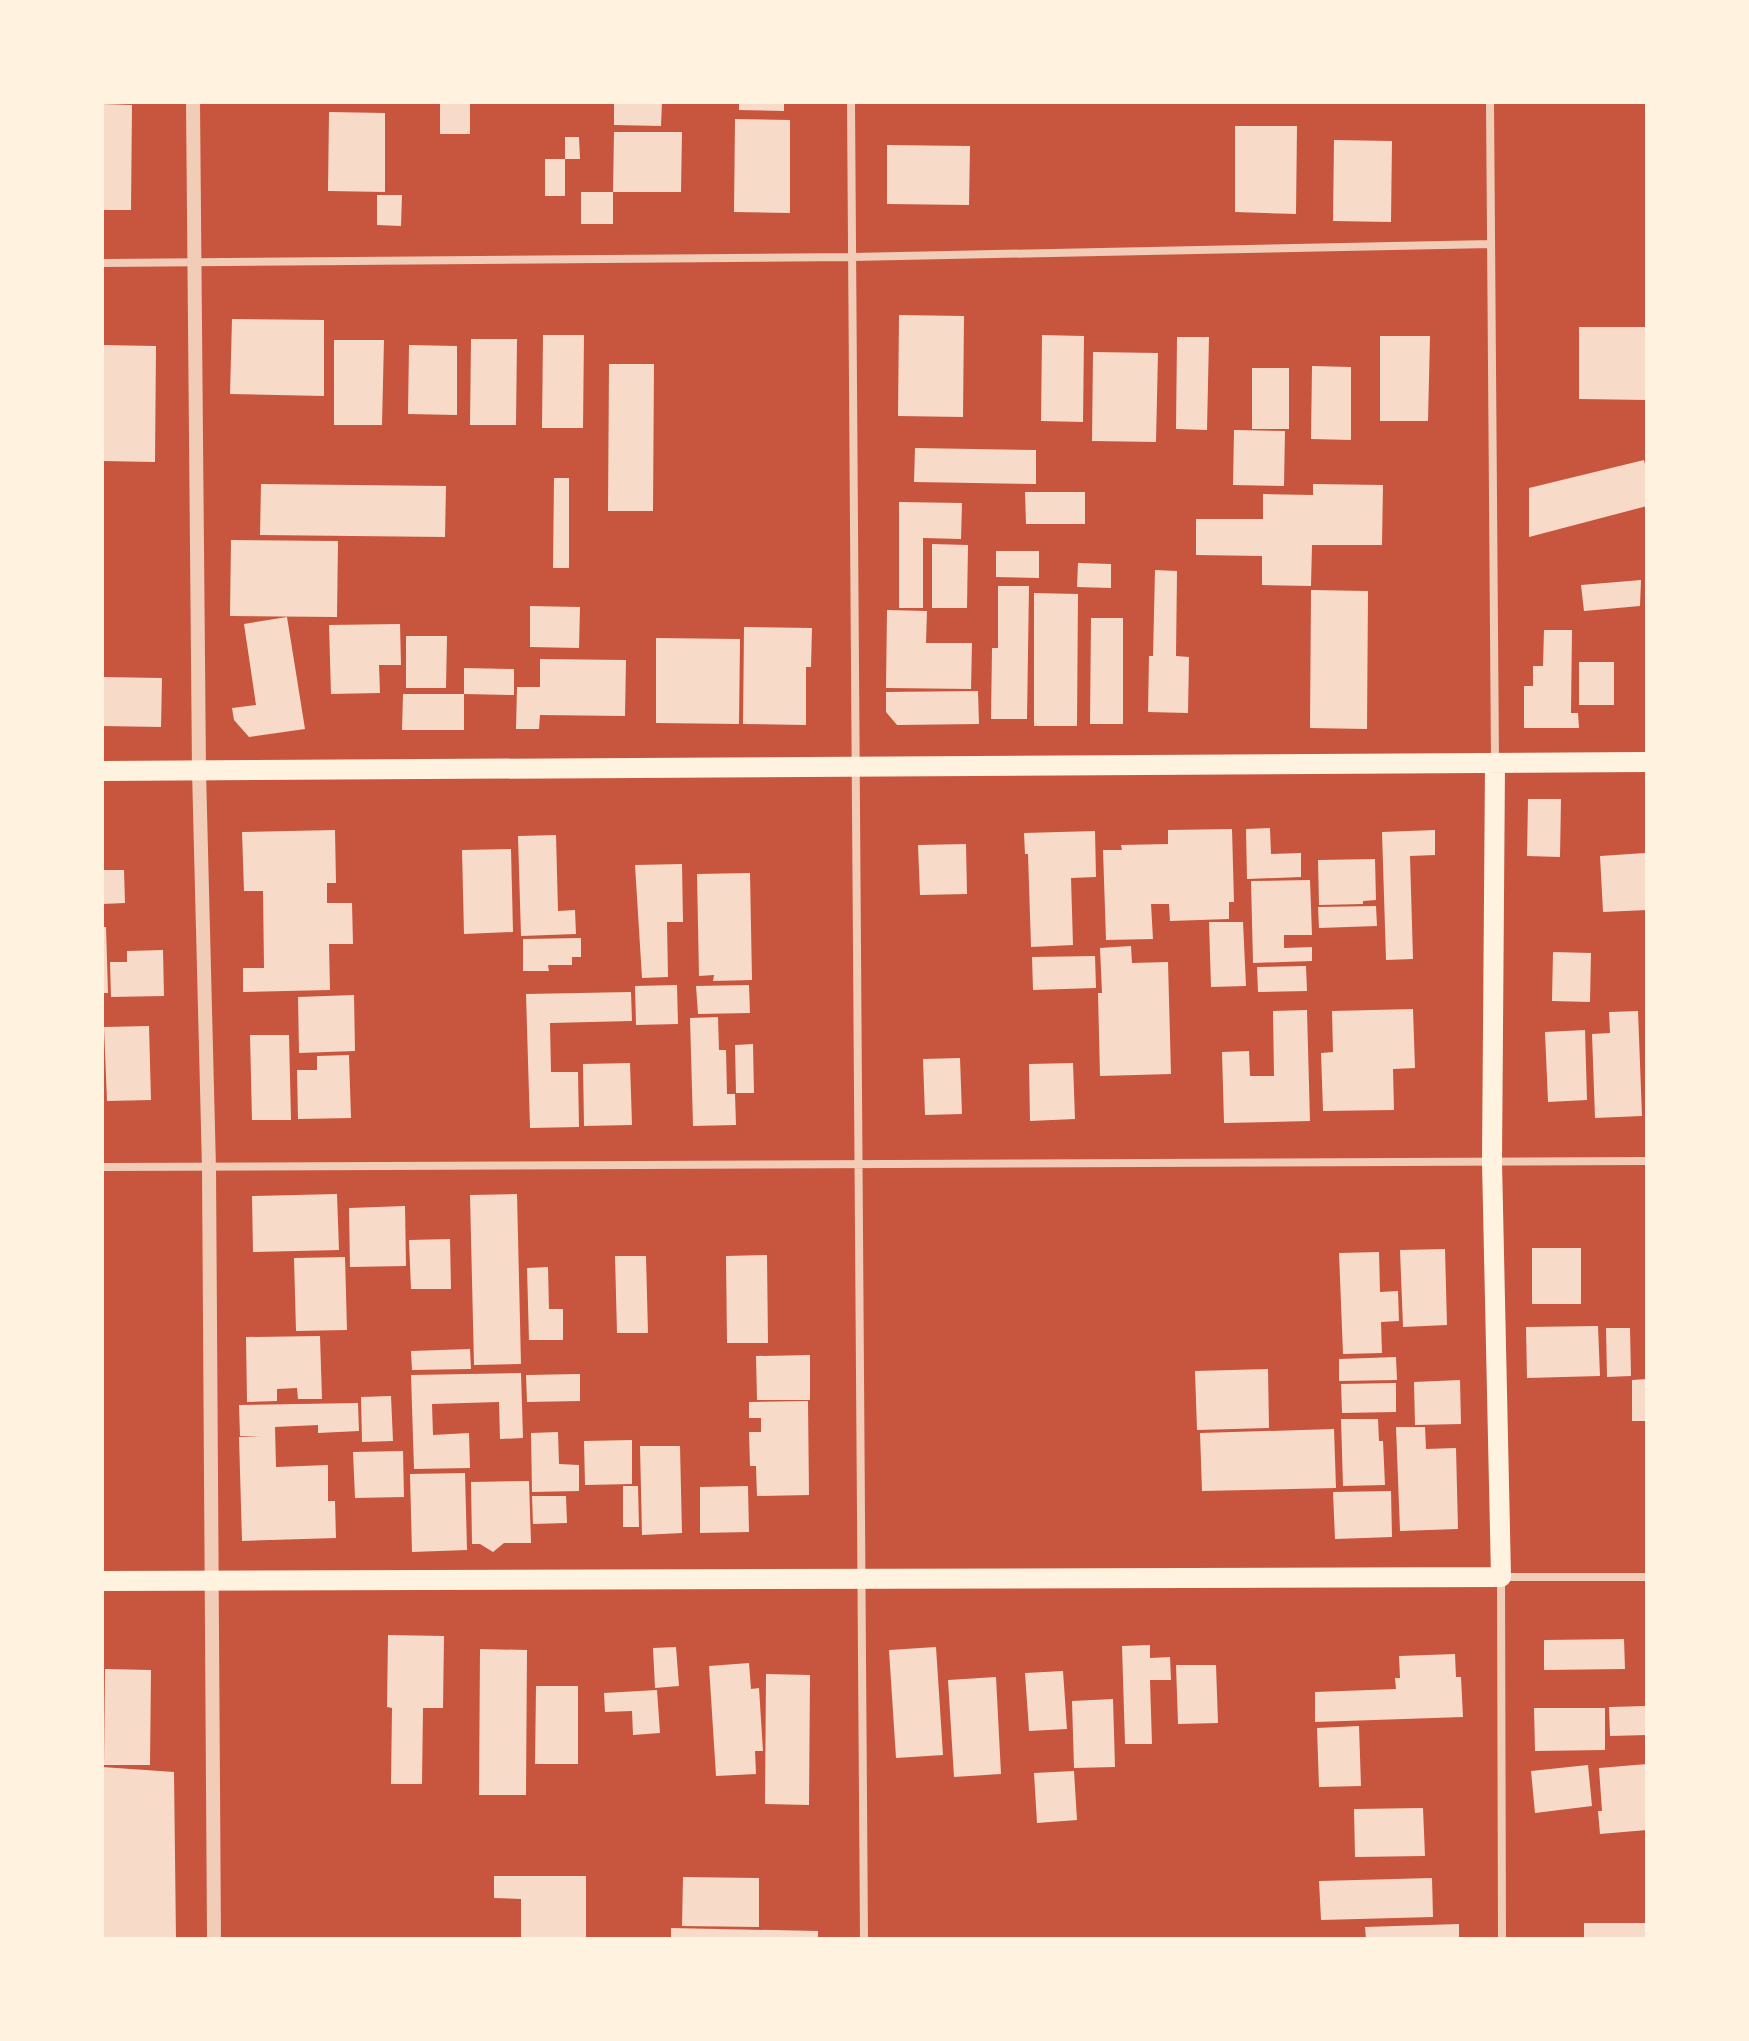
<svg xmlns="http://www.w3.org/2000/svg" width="1749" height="2041" viewBox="0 0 1749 2041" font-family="Mulish,sans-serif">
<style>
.building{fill:#f7dbc8}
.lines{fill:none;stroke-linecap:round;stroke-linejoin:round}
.minor{stroke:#f1ccb7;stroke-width:8}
.tertiary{stroke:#f1ccb7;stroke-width:14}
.primary{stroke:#fff3e0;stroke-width:20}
</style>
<rect width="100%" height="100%" fill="#c8553d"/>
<path class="building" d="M440,102H470V134H440Z
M614,102H662L661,126L614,125Z
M739,102H784V111L739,110Z
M102,104L132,105L131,210H102Z
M329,112L385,113V192L328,191Z
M735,119L790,120V213L734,212Z
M1235,126H1297L1296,214L1235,212Z
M614,132H682L681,192H613Z
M565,137H579L580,159H565Z
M1334,140L1392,141L1391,222L1333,221Z
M887,145L970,146L969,205L887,204Z
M545,159H565V196H545Z
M581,192H613V224H581Z
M377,195H402L401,226L377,225Z
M899,315L964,316L963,417L898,416Z
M232,319L324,320V396L230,394Z
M1579,327H1647V400L1579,399Z
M543,335H584L583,428H542Z
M1042,335L1084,336L1083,422L1041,421Z
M1380,336H1430L1428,421H1380Z
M1177,337H1209L1207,430L1176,429Z
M471,339H517L516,425H470Z
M334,340H384L382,425H334Z
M102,345L156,346L155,462L102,461Z
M409,345L457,346V415L408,414Z
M1093,352L1158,353L1156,442L1092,441Z
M609,364H654L653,511H608Z
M1312,366L1351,367V440L1311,439Z
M1252,368H1289V429H1252Z
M1234,430L1285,431L1284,486L1233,485Z
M915,448L1036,450V484L914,482Z
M1644,460L1647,473V506L1529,537V488Z
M554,478H569V568H553Z
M261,484L446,486L445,537L260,535Z
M1313,484L1383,485L1382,545H1312L1311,586L1262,585V556L1196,555V519H1263V494L1313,495Z
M1025,492H1085V524H1026Z
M899,502L962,503L961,539L923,538V608H899Z
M231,540L338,541L337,617L230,616Z
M932,544L968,545L967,608H932Z
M996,551H1039V578L996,577Z
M1078,563L1111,564V588L1077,587Z
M1155,570L1177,571L1176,656L1189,657L1188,713L1148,712L1149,656H1153Z
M1641,580L1640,606L1584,611L1581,585Z
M998,586H1029L1027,719H991L992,648H998Z
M1311,590L1368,591L1367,729L1310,728Z
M1034,593L1078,594L1077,726H1034Z
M530,606L580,607L579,648L530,647Z
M887,610L927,611L926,643H972L971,689L886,688Z
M287,617L305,729L249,737L234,720L232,708L256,705L244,624Z
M1091,618H1123V724H1090Z
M400,624L401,665H379L380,693L331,694L329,625Z
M744,627L812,628L811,667H806V725L743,724Z
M1544,630H1572L1571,713H1578L1579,728H1524V686H1533V666H1543Z
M406,636H447L446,688H406Z
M656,638L740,639L739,724L656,723Z
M540,659L626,660L625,716L540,715L539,729H516L517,687H540Z
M1579,662H1614V705H1579Z
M464,668L514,669V695L464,694Z
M102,677L162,678L161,727L102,726Z
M978,691L979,724L897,725L886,712V692Z
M403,694H464V730H402Z
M1528,799H1561L1560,857L1527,856Z
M1270,828L1271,854L1301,853V877L1247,879L1246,829Z
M1232,829L1234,902H1229V919L1170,921L1169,904H1151L1153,939L1106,940L1103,850H1122L1121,845L1168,844V830Z
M335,830L336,883H327V903H352L353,944H329L330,990L243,992V968H264L263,891H244L242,832Z
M1435,830V855L1410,856L1413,959L1386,960L1382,832Z
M1095,831L1096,877L1071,878L1073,945L1031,947L1028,854H1025L1024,833Z
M556,835L558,911L575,910L576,934L521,936L518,836Z
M966,844L967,894L920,895L918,845Z
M511,849L513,932L464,934L462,850Z
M1645,853L1647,910L1603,912L1600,856Z
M1375,859L1376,900L1363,901V904L1319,905L1318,860Z
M682,864L683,922H667L668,977L642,978L635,865Z
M102,870H124L125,903L102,904Z
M750,873L752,980L713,981L714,975L699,976L697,874Z
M1310,880L1312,935H1284V948L1312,947V961L1253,963L1251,881Z
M1376,906L1377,926L1319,928L1318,907Z
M1209,922H1243L1246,986L1211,987Z
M102,927H106L108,993H102Z
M581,938V957H572V965H548L549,971H523V939Z
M1131,946L1132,963L1168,962L1171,1074L1100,1076L1098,993H1102L1100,948Z
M163,950L164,996L111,997L110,962H127V951Z
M1553,952L1591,953L1590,1002L1552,1001Z
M1095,956L1096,988L1033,990L1032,957Z
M1306,966L1307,991L1258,992L1257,967Z
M677,985L678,1024L636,1025L635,986Z
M749,985L750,1013L698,1014L696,986Z
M631,992L632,1021L550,1023L551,1072H578L579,1127L530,1128L526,994Z
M354,995L355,1051L299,1053L298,997Z
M1413,1009L1415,1068L1393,1069L1394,1110L1323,1111L1321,1053L1333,1052L1332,1011Z
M1307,1010L1310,1121L1224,1123L1222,1052L1249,1051L1250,1076H1274L1273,1011Z
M1638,1011L1642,1116L1595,1118L1592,1034L1610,1033L1609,1012Z
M718,1017L719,1050H726L727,1094H735L736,1125L693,1126L690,1018Z
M149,1026L151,1100L107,1101L104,1027Z
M1585,1030L1587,1100L1548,1102L1545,1032Z
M250,1035H289L291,1120H252Z
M753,1044L754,1093H736L735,1045Z
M349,1055L351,1118L298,1119L297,1070H317V1056Z
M960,1058L962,1114L925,1115L923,1059Z
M630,1063L632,1125L584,1126L583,1064Z
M1073,1063L1075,1119L1030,1121L1029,1064Z
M337,1194L339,1250L253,1252L252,1196Z
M517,1194L521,1364L474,1365L470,1195Z
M405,1206L406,1266L350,1267L349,1208Z
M450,1239L451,1289H411L409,1240Z
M1532,1248H1581V1304H1532Z
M1445,1249L1447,1325L1403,1327L1400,1250Z
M1379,1252L1380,1292L1398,1291L1399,1321L1381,1322L1382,1353L1343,1354L1339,1253Z
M767,1255L768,1343H727L726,1256Z
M615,1256H646L648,1333H617Z
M345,1257L347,1330L296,1331L294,1258Z
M548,1267L549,1309H563V1340H529L527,1268Z
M1598,1326L1600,1376L1527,1378L1526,1327Z
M1606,1328H1630L1631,1376L1607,1377Z
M320,1336L322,1399H298L297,1388L277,1389V1401L247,1402L246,1337Z
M470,1349L471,1369L412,1370L411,1351Z
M810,1355V1400H757L756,1356Z
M1396,1357L1397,1380L1339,1381V1359Z
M1268,1369L1269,1428L1197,1430L1195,1371Z
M521,1373L523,1438L500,1439L499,1402L432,1404L433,1435L469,1433L470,1468L414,1469L411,1375Z
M580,1374V1401L527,1402L526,1375Z
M1647,1379V1421H1632V1380Z
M1460,1380L1461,1424L1415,1425L1414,1382Z
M1396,1383V1412L1342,1413L1341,1384Z
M391,1396L393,1441L362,1442L361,1397Z
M808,1401L809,1495L757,1496L756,1466H750L749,1432H761V1418H749V1402Z
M358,1403L359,1431L318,1433V1425L275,1427L276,1467L328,1465V1501H335L336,1538L242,1541L239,1437L261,1436H240L239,1405Z
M1341,1419H1378L1379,1441H1383L1385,1485L1343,1486Z
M1396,1427H1425L1426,1449L1456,1448L1458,1529L1400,1531Z
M1334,1429L1336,1488L1202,1491L1200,1433Z
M558,1432L559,1464L579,1465V1491L532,1492L531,1433Z
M632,1440V1484L585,1485L584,1441Z
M640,1446H680L682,1533L642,1535Z
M403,1451L404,1497L355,1498L353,1452Z
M465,1473L467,1550L412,1552L410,1474Z
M529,1481L531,1543H504L493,1552L480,1544H472L471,1482Z
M623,1486H638L639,1527H623Z
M748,1486L749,1532L700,1533V1487Z
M1391,1491L1392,1537L1335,1539L1333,1492Z
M532,1496H566L567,1523L533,1524Z
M388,1635L444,1636L443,1708H423L422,1784H391L392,1708L387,1707Z
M1624,1639L1625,1669L1544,1670V1640Z
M1150,1645V1658L1170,1657L1171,1680H1150L1152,1744H1125L1122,1646Z
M676,1647L679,1686L655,1688L653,1648Z
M936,1647L943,1755L896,1758L889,1650Z
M480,1649L527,1650L526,1795H479Z
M1455,1654L1456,1677H1461L1463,1717L1315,1722V1692L1396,1689L1395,1678H1400L1399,1656Z
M749,1663L751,1689L759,1688L763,1751H755L756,1774L716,1776L709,1666Z
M1176,1665H1216L1218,1723L1178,1724Z
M105,1669L151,1670L150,1765H104Z
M1063,1671L1067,1729L1029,1731L1025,1673Z
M766,1674L810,1675L809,1805L765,1804Z
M996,1677L1001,1774L954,1777L948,1680Z
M536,1686H578V1764H535Z
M657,1690L660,1733L633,1735L632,1711L605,1712L604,1693Z
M1113,1699L1115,1767L1074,1768L1072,1701Z
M1647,1706V1735L1610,1736L1609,1707Z
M1534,1708H1605V1750L1535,1751Z
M1359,1726L1361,1786L1319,1787L1317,1728Z
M1647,1764V1830L1600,1834L1598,1811H1602L1599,1768Z
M1588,1765L1592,1806L1535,1813L1531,1771Z
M102,1767L174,1772L176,1939H102Z
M1074,1771L1077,1820L1037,1823L1034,1773Z
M1423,1808L1425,1856L1355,1857L1354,1809Z
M494,1876H586V1939H521V1899L494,1898Z
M683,1877L759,1878V1927L682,1926Z
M1432,1878L1433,1917L1321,1920L1319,1881Z
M1584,1923H1647V1939H1584Z
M1459,1924V1939H1366L1365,1927Z
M671,1928L818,1931V1939H671Z"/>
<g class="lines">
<path class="minor" d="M851,102L864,1939
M1490,102L1495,763
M102,263L852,257L1491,244
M102,1167L1647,1161
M1502,1939L1501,1577H1647"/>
<path class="tertiary" d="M193,102L199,771L209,1168L214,1939"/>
<path class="primary" d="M102,771L1647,762
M102,1581L1501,1577L1492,1162L1495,764"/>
</g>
<rect width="1749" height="2041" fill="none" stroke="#fff3e0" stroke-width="208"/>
</svg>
